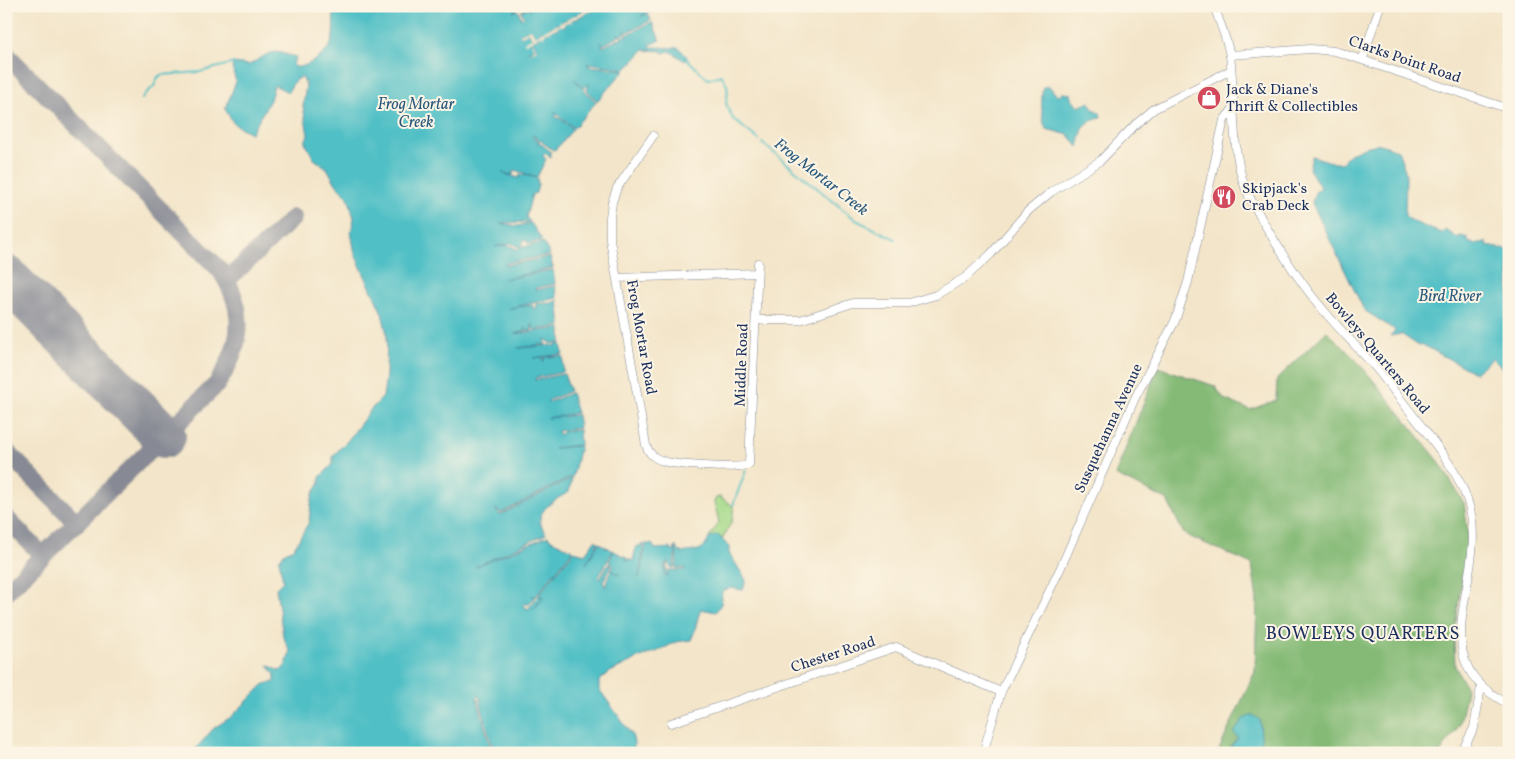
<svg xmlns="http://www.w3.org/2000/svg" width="1515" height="759" viewBox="0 0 1515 759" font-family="Vollkorn,serif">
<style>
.green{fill:#a6da8a;stroke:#608474}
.forest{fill:#84ba76;stroke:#50746a}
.water{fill:#51c0c6;stroke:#367892}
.pier{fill:#f3e5c9}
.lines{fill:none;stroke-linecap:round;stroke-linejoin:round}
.stream{stroke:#51c0c6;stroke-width:2}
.taxiway{stroke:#878a94;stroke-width:18}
.runway{stroke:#878a94;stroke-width:44}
.minor-casing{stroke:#878a94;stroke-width:9}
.minor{stroke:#fff;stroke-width:8}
.labels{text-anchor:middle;stroke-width:4;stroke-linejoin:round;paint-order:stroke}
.street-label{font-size:15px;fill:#1b2f5e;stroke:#fcf5e5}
.poi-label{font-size:15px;fill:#1b2f5e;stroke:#fcf5e5;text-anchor:start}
.water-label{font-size:16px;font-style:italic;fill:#2b5a7d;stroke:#fcf5e5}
.quarter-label{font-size:18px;letter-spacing:1px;fill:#1b2f5e;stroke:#fcf5e5}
</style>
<rect width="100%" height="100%" fill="#fcf5e5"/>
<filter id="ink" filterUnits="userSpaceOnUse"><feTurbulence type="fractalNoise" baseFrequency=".02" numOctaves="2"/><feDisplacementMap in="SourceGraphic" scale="10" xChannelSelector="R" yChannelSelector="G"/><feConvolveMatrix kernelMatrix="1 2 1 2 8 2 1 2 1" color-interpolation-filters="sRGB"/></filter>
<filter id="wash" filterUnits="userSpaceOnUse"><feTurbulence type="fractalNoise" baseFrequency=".0096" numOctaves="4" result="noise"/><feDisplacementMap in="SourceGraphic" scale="20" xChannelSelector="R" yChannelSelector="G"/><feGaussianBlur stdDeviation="1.12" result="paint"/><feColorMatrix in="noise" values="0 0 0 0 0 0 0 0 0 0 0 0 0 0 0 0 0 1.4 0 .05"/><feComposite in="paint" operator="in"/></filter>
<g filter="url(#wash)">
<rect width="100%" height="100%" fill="#f3e5c9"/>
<path class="green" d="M720,497L734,507L732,521L722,539L718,535L709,538L719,522L714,502L716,498Z"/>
<path class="forest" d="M1327,331L1359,363L1438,460L1464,503L1468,534L1454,637L1455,666L1467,689L1460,724L1440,753H1223L1219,750L1255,671L1257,600L1252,564L1184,534L1167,500L1115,475L1158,367L1215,386L1224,399L1250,410L1276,400L1277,379Z"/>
<path class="water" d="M335,6H516L517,9L513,12L518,10L521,18L524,17L521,11L527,8L530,11L528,8L531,6H593L542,32L540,29L541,33L535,36L531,29L520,34L521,36L529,32L532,38L531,41L535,49L528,52L537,50L532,40L536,38L538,40L537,37L542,34L544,37L543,34L556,28L558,30L557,27L563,24L565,27L564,24L569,21L572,23L570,21L576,18L578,21L577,18L583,15L585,17L584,14L590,11L592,13L590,11L596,8L598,10L599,6H636L637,9L650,6L652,10L641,16L648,14L651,20L634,29L632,27L633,29L626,33L624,30L626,33L620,36L618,33L619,36L603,45L601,42L603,47L652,22L660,40L650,45V47L679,48L687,57L685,61L670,51L663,53L662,51L644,50L626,69L588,63L587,65L590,66L625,70L597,101L587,90L589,84L584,88L574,79L596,102L574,128L553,111L557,115L555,117L561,119L573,129L556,149L553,150L533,135L532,136L539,141L537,144L539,142L551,152L550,157L545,153L543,156L546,159L537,177L514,170L513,175L502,173L519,178L520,174L537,178L538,184L536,193L532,194L526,217L530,222L499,223L518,226L531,223L542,240L528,244L527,240L522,241L523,245L519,247L511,243L495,247L508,245L517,249L543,242L550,255L506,263V265L550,257L553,268L504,279L553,270L555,284L535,288L536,290L555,286L557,298L509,308L532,305L534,309L537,308L536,304L552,303L558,300L561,326L534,330L532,324V330L527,331L525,327L526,331L514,334L561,328V343H551L545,339L546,344L518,348L553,345L555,347V345L561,344L563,354L533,358L543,357V362L545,357L563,356V372L535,378V380L564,374L570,391L549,400L547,403L571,393L577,413L547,418L577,415L579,428L558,431L559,435L562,432L579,430L580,445L554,448L580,446L573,476L501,513L495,509L500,515L572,478L569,492C560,497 541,507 540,519C539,524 544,530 546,534L475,567L548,536L551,540L573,550L535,597L532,595L534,598L528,605L525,603L523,605L528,609L539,595L542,598L533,610L543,598L539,594L574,551L585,554L595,540L598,542L586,564L599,543L613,551L598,578L600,579L608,564L612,565L603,581L606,587L607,579L611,571L620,575L611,570L614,565L609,562L614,551L627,558V562L629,559L633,561L636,547L644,544L639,578L646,544H652L655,549L671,548V551H674L676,546L674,568L670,567L668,561L665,565L664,577L667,562V577L669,570H685V568H676L677,548L682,553C694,550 704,553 709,538L718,535L729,547V553L746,580L743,590L731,588L722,591L721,604L716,612L701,609C696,620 696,631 691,640L676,642L656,652L640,657L610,672L599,681V689L632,735L634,742V753H494L480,701L482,699L480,700L479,696L477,697L492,753H192L214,728L231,717L264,684L275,682V675L268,665L280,671L286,665L290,652L283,636L276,588L283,581L279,560L285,552L294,548L309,522L311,504L313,494L320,483V477L333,464V456L349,439L372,408L383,397L386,375L387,334L382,313L355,254L351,232L354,218L348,197L336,184L327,168L314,159L305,142L308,135L303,106L306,85L302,77L295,80L288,92L274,85L270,100L251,133L234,124L225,109L236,82L232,67L234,63L249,65L269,53L277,52L296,57L293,64L295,67C303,68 310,63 317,59C341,42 330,30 335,6Z
M1043,87H1050L1057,96L1063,93L1071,94V98L1078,107L1090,102L1092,108L1100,113L1101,118C1081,122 1083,130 1078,147L1069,135L1046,129C1041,119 1041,97 1043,87Z
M1380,144L1398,150L1406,173L1405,216C1415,224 1429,228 1441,233L1446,230L1459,239L1460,236L1469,238L1467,241L1473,244L1487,242V246L1509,250V375L1492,358L1475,373L1423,345L1419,346L1401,334L1390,336L1395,330L1364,310L1312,203L1315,192L1321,188L1309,169L1312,156L1334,163H1342C1351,150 1365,146 1380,144Z
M1253,715L1260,720L1262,753L1249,750L1244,753H1234L1231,747L1238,738L1234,733L1243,719Z"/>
<path class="pier" d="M591,6H599V10L596,8L590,11L592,14L589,11L584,14L585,17L583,15L577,17L578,21L576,18L571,20L572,24L569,21L564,24V27L563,25L557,27L559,30L556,28L550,31L551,34L549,31L544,34V38L542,35L537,37L538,41L536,38L532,40L537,50L528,54L535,48L531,41L525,44L524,42L532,38L529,32L521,36L520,34L531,29L535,36L541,33L540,30L542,32L547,29L546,27L548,29L554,26L553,23L555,26L560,23L559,20L561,22L567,20L566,17L567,19L572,17V14L574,16L579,14L578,11L580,13L585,11L584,8L586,10Z"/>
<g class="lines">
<path class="stream" d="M687,59L708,79L721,75C730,87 728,91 726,104L733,119L759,140
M142,99C145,92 150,91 154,86C157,81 155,78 161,75L200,72L234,63
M762,143L856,220L895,239
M733,505L746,470"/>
<path class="taxiway" d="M6,54L220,270C247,310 243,344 217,384L6,592
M227,280L293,218
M6,451L77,523
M6,518L43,556"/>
<path class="runway" d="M6,277L164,436"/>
</g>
</g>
<g filter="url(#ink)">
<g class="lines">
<g class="minor-casing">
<path id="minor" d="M1214,6C1220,23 1227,39 1230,56C1236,99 1229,159 1250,198C1269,234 1298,281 1325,312C1341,331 1359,349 1376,368C1392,388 1407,408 1423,428C1440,450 1458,473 1467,499C1494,575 1414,659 1509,704
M1230,55L1310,49L1335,51L1509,109
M1363,58L1380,6
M653,136L617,188L612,202L610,217V240L646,445C649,454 654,458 663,461C675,465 741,470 749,464L758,263
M617,278L757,273
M757,320H800L853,303H909L936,295L966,277L991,254L1028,211L1051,192L1100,161L1135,125L1154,109L1231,70
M671,723L896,647L1001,692
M983,753L1001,692L1061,567L1135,398L1175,321L1188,282L1224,120L1234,108
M1461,753L1474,728L1481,687"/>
</g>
<use href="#minor" class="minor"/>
</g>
</g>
<defs>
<g id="shop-disc" transform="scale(1.25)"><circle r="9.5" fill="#d1495b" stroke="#fcf5e5"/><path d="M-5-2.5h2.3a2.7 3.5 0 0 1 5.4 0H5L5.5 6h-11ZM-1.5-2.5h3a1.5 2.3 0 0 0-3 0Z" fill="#fff"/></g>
<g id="restaurant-disc" transform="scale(1.25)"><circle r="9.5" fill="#d1495b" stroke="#fcf5e5"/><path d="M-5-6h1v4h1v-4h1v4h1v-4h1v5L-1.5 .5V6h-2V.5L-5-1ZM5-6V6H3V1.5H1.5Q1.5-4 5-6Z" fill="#fff"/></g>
</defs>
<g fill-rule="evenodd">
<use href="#shop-disc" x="1209" y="98"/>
<use href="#restaurant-disc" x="1224" y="197"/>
</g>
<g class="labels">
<g class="street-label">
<text transform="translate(1405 59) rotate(19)" y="5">Clarks Point Road</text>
<text transform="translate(642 337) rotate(80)" y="5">Frog Mortar Road</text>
<text transform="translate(1378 353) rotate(50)" y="5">Bowleys Quarters Road</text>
<text transform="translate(741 365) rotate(-88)" y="5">Middle Road</text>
<text transform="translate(1108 428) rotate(-65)" y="5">Susquehanna Avenue</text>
<text transform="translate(833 654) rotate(-18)" y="5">Chester Road</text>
</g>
<g class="poi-label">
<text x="1226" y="94">Jack &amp; Diane's<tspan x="1226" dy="17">Thrift &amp; Collectibles</tspan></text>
<text x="1242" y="193">Skipjack's<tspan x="1242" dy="17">Crab Deck</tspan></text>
</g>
<g class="water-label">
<text x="416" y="109">Frog Mortar<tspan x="416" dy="18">Creek</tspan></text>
<text transform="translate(822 176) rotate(38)" y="6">Frog Mortar Creek</text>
<text x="1450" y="301">Bird River</text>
</g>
<g class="quarter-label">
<text x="1363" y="639">BOWLEYS QUARTERS</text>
</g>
</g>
<rect width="1515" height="759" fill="none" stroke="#fcf5e5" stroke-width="25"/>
</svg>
